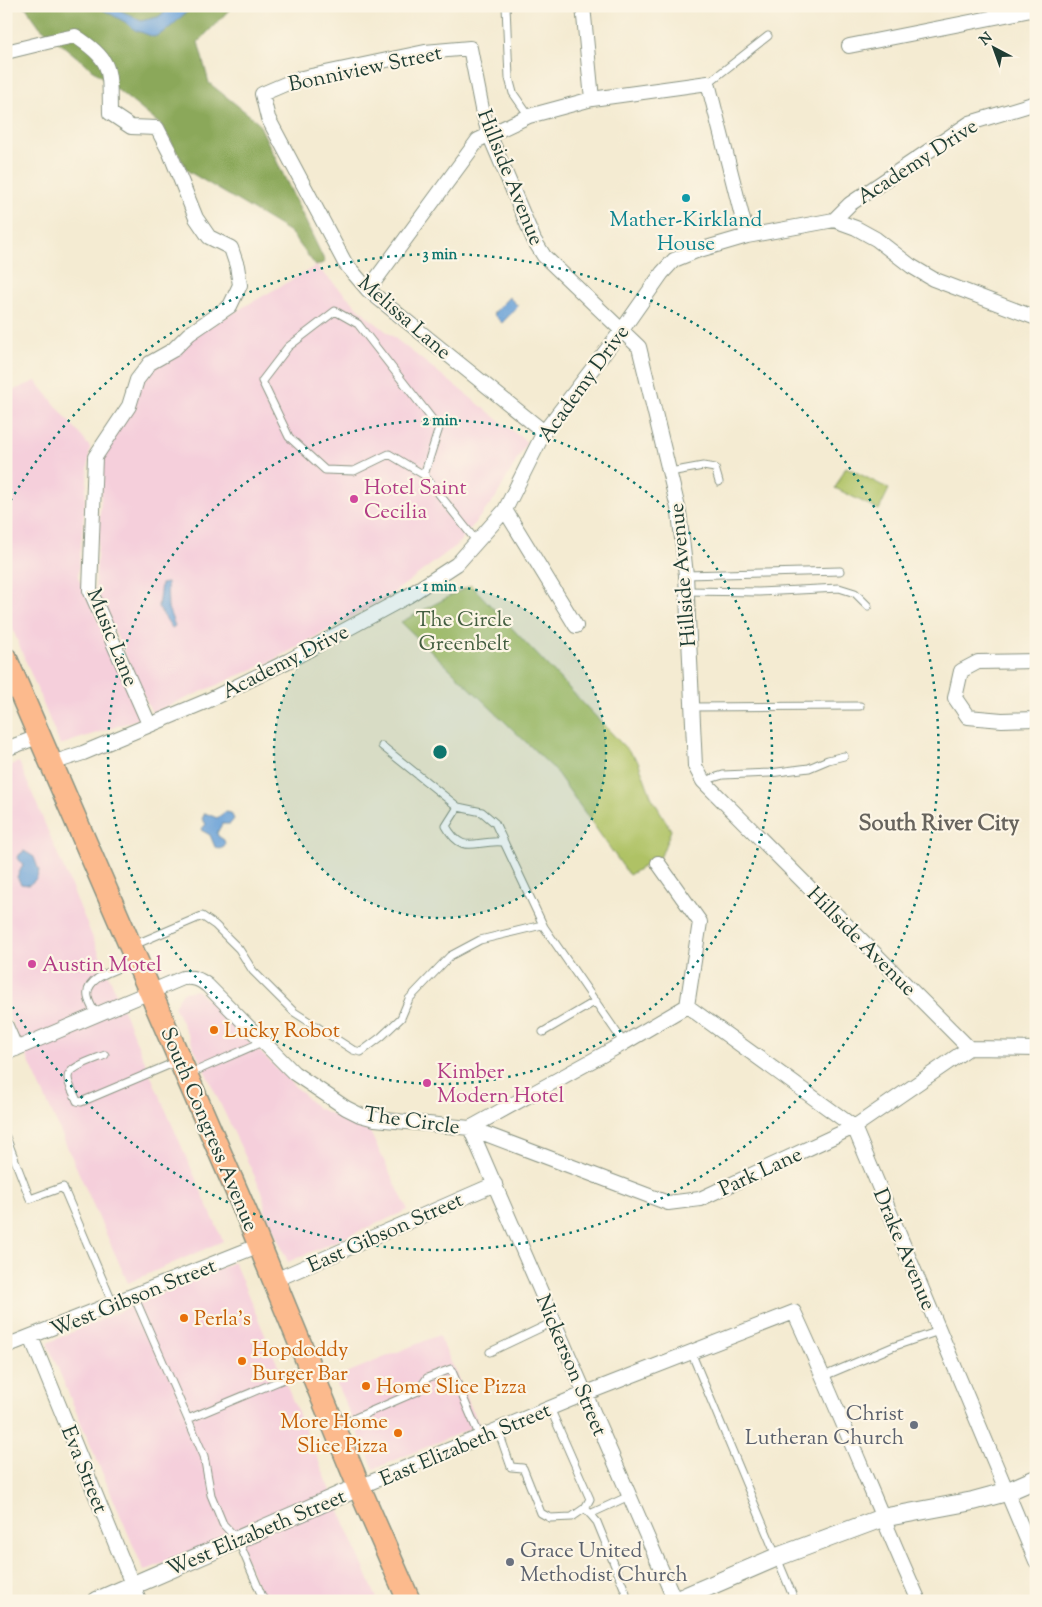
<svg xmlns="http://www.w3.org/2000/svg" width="1042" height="1607" viewBox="0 0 1042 1607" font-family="'Sorts Mill Goudy',serif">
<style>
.built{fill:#f5cfdb}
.green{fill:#afc265;stroke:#67804c}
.forest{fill:#8ba85a;stroke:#557247}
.water{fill:#69a1d8;stroke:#446f86}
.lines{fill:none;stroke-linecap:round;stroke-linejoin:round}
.service-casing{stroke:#8a9483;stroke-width:9}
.minor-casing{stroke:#8a9483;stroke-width:16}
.tertiary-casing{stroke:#8a9483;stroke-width:20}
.primary-casing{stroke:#8a9483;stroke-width:25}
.service{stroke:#fff;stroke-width:7}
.minor{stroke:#fff;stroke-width:14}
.tertiary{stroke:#fff;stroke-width:18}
.primary{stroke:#fcba8d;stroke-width:22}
.ring{fill:none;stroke:#0f766e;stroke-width:2.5;stroke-dasharray:2.5 5}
.culture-dot{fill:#0f9aa8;stroke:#fcf5e5;stroke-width:2}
.hotel-dot{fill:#d1479c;stroke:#fcf5e5;stroke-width:2}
.food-dot{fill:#e8710a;stroke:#fcf5e5;stroke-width:2}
.worship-dot{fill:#6b7280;stroke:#fcf5e5;stroke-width:2}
.labels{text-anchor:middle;stroke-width:4.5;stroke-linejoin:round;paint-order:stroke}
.street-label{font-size:21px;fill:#1f3d34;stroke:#fcf5e5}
.culture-label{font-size:21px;fill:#0d838f;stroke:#fcf5e5}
.hotel-label{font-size:21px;fill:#b23c85;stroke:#fcf5e5;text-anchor:start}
.park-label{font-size:21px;fill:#435e40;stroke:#fcf5e5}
.food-label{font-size:21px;fill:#c56008;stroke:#fcf5e5;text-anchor:start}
.worship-label{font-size:21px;fill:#5b616d;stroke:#fcf5e5;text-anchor:end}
.neighbourhood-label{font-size:22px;font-weight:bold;fill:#67645d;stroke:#fcf5e5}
.centre{fill:#0f766e;stroke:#fcf5e5;stroke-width:2.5}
.ring-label{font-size:15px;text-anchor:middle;font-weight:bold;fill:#0f766e;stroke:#fcf5e5;stroke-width:4.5;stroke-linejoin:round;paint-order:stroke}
</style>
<rect width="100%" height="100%" fill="#fcf5e5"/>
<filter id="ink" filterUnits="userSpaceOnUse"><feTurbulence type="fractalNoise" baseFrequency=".02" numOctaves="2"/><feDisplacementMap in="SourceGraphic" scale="10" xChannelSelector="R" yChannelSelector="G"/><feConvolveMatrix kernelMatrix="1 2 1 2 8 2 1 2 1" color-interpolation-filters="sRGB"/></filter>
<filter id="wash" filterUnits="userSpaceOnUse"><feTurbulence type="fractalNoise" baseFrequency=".0096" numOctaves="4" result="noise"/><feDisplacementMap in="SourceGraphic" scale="20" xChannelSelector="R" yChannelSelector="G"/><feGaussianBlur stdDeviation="1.12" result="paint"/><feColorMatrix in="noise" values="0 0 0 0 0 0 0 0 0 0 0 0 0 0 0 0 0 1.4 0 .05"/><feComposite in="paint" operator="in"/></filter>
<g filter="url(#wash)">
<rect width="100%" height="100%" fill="#f4ebd2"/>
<path class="built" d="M316,266L368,317L527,442L496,497L457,545L388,597L270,662L152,713L95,589L104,450L149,371L201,331Z
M36,381L90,447L78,577L142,718L60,745L6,613V393Z
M19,762L150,1074L223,1241L128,1283L6,1010V767Z
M197,990L317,1108L369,1130L408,1210L288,1262L265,1211L263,1194L174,1006L183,992Z
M234,1262L378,1601H264L235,1533L144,1571L47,1343Z
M439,1335L479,1425L374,1469L334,1378Z"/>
<path class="green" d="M846,467L889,489L879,510L835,488Z
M471,585L638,761L651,796L671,830L661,856L629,875L554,769L401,622Z"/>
<path class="forest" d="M25,6H233L198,42L209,83L258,122L325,262L316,266L290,232L188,171L162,126L40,27Z"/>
<path class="water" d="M96,6H112L141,21L158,17L174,6H195C180,15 171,31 154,37L135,30L125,22Z
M509,297L518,306L502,323L493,314Z
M167,583L168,608L175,626L172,628L158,607L161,584Z
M225,812L231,813L234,819L230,824H222L217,833L218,836L224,840L225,844L224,847L220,849L215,847L210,835L201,830L206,824L202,819L205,813L217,818Z
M24,851L34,857L39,871L36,879L29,885L21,884L17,877L23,865L18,858L19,855Z"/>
</g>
<g filter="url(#ink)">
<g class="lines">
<g class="service-casing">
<path id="service" d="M506,6L509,78L513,93L529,116
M708,83L768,36
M670,472L703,466L715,468L719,482
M424,475L389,454L354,471L325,470L289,437L262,381L288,347L335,311L358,324L439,428L424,475L477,542
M686,575L840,571
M686,591L759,592L839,588L855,593L868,606
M692,707L860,706
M382,746L458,807L482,812L495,823L544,927L624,1043
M703,781L723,775L770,773L809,768L828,760L844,756
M458,807L446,826C463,857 476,839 503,842
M134,945L202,916L215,925L239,949L253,971L294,1012L353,1050L361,1052L381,1037L401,1018L409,999L450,956L480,940L542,925
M96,1015C93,1009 89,1003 88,997C84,976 120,969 135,962
M543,1032L596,1001
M105,1055C96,1059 67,1067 68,1078C68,1085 75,1095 77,1101L81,1102L178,1061
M189,1074L262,1042
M6,1137L30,1199L63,1187L113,1304
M134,1296L204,1456L211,1495L223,1524L238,1540L264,1601
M490,1352L553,1322
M691,1352L795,1601
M824,1376L895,1346L939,1331
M188,1419L308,1369
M337,1426L418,1391L427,1378L451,1369L480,1437
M498,1430L511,1467L523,1468L541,1513L550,1518L572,1517L585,1508L590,1499L550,1408
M585,1508L597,1522L626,1593
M590,1514L629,1496"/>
</g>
<g class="minor-casing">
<path id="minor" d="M583,6L592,99
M849,46L1036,9
M6,52L51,41L75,36C114,61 109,70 110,113L131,127L157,128L170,153L196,218L209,237L231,248L237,266L240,285L230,306L189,334L173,350L150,363L137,380L129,406L95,457L90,590L149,724
M834,220L856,228L876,239L911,266L933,279L1036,318
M368,290L478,140L529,116L592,99L708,83L747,236
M544,432L368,290L345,263L268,118L262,94L297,79L425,52L470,48L482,109L489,134L534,240L544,256L639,347L679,512L686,575L695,766L703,781L969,1048
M505,510L576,626
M1036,661L978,662L961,671L955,698L968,717L1002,720L1036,719
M6,749L40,736
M52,763L83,753L207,701L288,661L408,596L457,564L505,510L544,432L622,330L662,273L674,260L696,251L747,236L834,220L850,204L970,123L1036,103
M687,1006L854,1127L1036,1561
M6,1026L16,1049
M6,1053L183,978C194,977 199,979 207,985L294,1073L346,1108L360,1115L375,1119L470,1128L624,1043L687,1006L700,922L658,863
M470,1128L668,1203L700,1199L854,1127L969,1048L1036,1049
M470,1128L675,1601
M275,1280L495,1184
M31,1337L139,1601
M6,1346L260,1245
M359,1487L584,1394L794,1312C838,1407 876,1505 919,1601"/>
</g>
<g class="tertiary-casing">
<path id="tertiary" d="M97,1601L359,1487
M675,1601L777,1557L882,1518L973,1501L1006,1492L1036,1479"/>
</g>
<g class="primary-casing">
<path id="primary" d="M6,659L250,1222L359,1487L409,1601"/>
</g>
<use href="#service" class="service"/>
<use href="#minor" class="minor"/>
<use href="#tertiary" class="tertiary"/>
<use href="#primary" class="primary"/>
</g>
</g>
<circle cx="440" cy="752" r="166" fill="#0f766e" fill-opacity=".12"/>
<g class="ring">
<circle cx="440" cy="752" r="166"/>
<circle cx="440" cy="752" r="332"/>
<path d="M7 507A498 498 0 1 1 7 997"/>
</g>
<circle class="culture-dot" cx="686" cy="198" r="5"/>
<g class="hotel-dot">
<circle cx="354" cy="499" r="5"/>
<circle cx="32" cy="964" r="5"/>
<circle cx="427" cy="1083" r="5"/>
</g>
<g class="food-dot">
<circle cx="214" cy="1030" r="5"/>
<circle cx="184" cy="1318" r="5"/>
<circle cx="242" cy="1361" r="5"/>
<circle cx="366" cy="1386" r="5"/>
<circle cx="398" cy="1433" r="5"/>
</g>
<g class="worship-dot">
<circle cx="914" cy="1425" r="5"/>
<circle cx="510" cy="1562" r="5"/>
</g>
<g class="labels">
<g class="street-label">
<text transform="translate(365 68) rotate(-12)" y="7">Bonniview Street</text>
<text transform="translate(917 161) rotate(-33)" y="7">Academy Drive</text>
<text transform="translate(511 177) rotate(68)" y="7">Hillside Avenue</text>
<text transform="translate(405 317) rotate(41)" y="7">Melissa Lane</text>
<text transform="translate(583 383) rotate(-54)" y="7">Academy Drive</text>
<text transform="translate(682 575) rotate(-95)" y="7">Hillside Avenue</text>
<text transform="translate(113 637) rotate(68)" y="7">Music Lane</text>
<text transform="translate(285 661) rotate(-27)" y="7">Academy Drive</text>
<text transform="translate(862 941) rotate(45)" y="7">Hillside Avenue</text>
<text transform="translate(412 1120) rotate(8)" y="7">The Circle</text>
<text transform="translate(210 1129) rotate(67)" y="7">South Congress Avenue</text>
<text transform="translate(760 1171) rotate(-25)" y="7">Park Lane</text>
<text transform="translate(385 1232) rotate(-24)" y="7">East Gibson Street</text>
<text transform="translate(905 1249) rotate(67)" y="7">Drake Avenue</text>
<text transform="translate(133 1297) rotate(-22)" y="7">West Gibson Street</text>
<text transform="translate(572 1365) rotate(67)" y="7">Nickerson Street</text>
<text transform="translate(465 1444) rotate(-23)" y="7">East Elizabeth Street</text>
<text transform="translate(85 1469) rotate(68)" y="7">Eva Street</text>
<text transform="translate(256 1532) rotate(-23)" y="7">West Elizabeth Street</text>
</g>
<g class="culture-label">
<text x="686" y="226">Mather-Kirkland<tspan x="686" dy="24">House</tspan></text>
</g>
<g class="hotel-label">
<text x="364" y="494">Hotel Saint<tspan x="364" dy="24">Cecilia</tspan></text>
<text x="42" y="971">Austin Motel</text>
<text x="437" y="1078">Kimber<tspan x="437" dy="24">Modern Hotel</tspan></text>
</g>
<g class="park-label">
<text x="464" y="626">The Circle<tspan x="464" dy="24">Greenbelt</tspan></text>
</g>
<g class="food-label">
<text x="224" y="1037">Lucky Robot</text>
<text x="194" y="1325">Perla's</text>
<text x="252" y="1356">Hopdoddy<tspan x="252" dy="24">Burger Bar</tspan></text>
<text x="376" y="1393">Home Slice Pizza</text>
<text x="388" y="1428" text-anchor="end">More Home<tspan x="388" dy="24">Slice Pizza</tspan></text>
</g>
<g class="worship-label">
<text x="904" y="1420">Christ<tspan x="904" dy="24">Lutheran Church</tspan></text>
<text x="520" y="1557" text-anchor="start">Grace United<tspan x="520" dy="24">Methodist Church</tspan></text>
</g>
<g class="neighbourhood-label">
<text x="939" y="830">South River City</text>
</g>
</g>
<circle cx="440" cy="752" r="8" class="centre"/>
<g class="ring-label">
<text x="440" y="259">3 min</text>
<text x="440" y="425">2 min</text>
<text x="440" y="591">1 min</text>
</g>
<rect width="1042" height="1607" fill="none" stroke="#fcf5e5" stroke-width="25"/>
<g transform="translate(994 48) rotate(319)" stroke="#fcf5e5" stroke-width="4" paint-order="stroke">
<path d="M0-4L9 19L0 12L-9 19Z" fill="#1f3d34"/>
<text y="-8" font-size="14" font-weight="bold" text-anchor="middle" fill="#1f3d34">N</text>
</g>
</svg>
